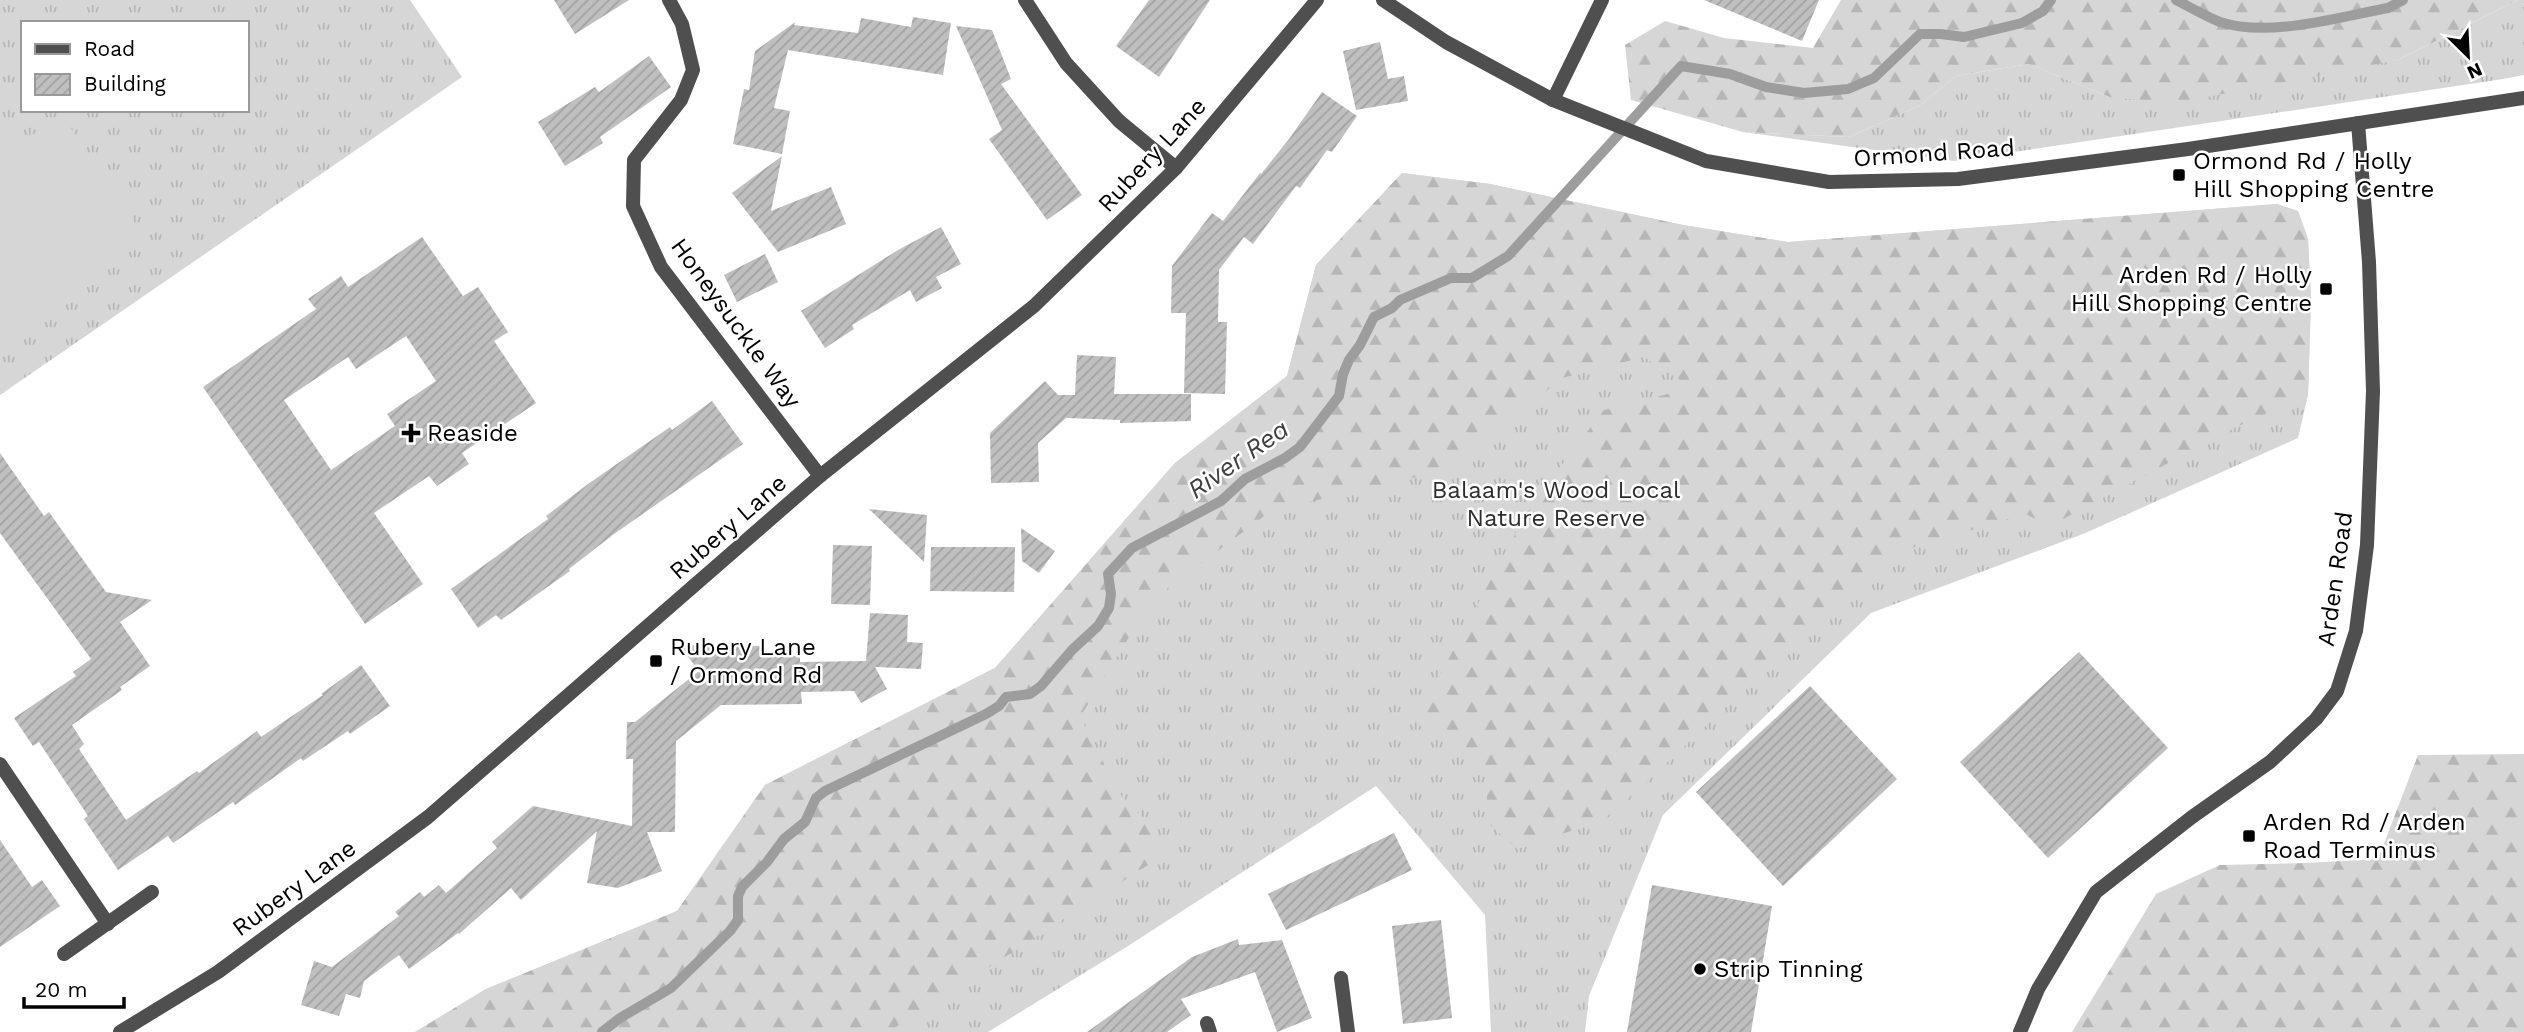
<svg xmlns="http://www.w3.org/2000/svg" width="2524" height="1032" viewBox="0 0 2524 1032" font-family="'Work Sans',sans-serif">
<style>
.grass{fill:url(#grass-tufts);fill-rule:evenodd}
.forest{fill:url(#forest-firs)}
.pitch{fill:#d6d6d6}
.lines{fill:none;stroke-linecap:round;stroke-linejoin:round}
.stream{stroke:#9d9d9d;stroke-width:10}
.building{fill:url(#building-hatch);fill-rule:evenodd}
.minor{stroke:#4f4f4f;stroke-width:14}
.tertiary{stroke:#4f4f4f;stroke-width:14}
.poi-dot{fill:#000;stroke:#fff;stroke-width:2.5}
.labels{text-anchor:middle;stroke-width:5;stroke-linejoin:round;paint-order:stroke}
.street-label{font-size:24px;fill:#000;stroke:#fff}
.poi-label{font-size:24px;fill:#000;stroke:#fff;text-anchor:start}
.park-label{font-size:24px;fill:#2d2d2d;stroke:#fff}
.water-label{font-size:26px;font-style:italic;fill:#3e3e3e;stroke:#fff}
</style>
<defs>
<pattern id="grass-tufts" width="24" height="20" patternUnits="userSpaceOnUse" patternTransform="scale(1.75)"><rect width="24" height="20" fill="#d6d6d6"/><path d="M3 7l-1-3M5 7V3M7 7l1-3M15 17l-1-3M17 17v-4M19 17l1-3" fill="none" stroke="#b6b6b6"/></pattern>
<pattern id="forest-firs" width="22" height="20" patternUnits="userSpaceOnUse" patternTransform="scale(1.75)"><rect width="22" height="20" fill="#d6d6d6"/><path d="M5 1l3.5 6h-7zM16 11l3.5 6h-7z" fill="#b6b6b6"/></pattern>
<pattern id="building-hatch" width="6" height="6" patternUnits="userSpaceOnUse" patternTransform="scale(1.75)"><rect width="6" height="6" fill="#bfbfbf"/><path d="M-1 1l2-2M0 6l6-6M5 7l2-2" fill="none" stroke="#a2a2a2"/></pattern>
</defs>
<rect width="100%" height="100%" fill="#fff"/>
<path class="grass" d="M0,0H410L462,77L0,395ZM23,23H247V110H23Z
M2518,0H2524V75L2503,79L1954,161L1743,132L1849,137L1919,106L1956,76L2029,64L2112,98L2398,60Z
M1402,173L1490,184L1683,225L1788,242L2277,204L2298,211L2308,239L2311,299L2308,395L2298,438L2083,534L1871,613L1663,815L1589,996L1585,1032H1491L1485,915L1376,786L1128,946L988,1032H415L486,989L677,911L765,785L995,668L1175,463L1287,376L1316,265Z"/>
<path class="forest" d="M1841,0H2518L2398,60L2181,102L2112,98L2029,64L1956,76L1919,106L1849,137L1743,132L1631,100L1625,45L1665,21L1724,38L1813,48Z
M1402,173L1490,184L1683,225L1788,242L2277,204L2298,211L2308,239L2311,299L2308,395L2234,428L2050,526L2025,514L1884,556L1646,783L1603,820L1517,849L1487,822V770L1415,722L1530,506L1604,410L1692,388L1644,357L1562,378L1450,469L1271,511L1152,600L1080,717L1119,793L1154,829L1159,858L888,1032H415L486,989L677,911L765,785L995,668L1175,463L1287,376L1316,265Z
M2524,754V1032H2072L2156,894L2220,865L2306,863L2378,859L2418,755Z"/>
<path class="pitch" d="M67,122L146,239L0,337V146Z"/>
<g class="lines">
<path class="stream" d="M2176,0C2190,7 2205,16 2220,22C2269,38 2338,17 2388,8L2403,0
M602,1032L620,1018L671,988L730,931L738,920V896L742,887L767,862L784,839L805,822L816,798L825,791L986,714L999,706L1006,697L1030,694L1041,686L1072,650L1098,626L1109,608L1111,594L1108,574L1132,548L1221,501L1245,479L1285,458L1300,447L1339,396L1343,374L1349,360L1360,345L1374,317L1392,308L1400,300L1451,278H1472L1508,256L1681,66L1730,74L1766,87L1804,93L1848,89L1874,78L1920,34H1941L1964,37L2022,23L2043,11L2051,0"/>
</g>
<path class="building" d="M554,0H629L575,34Z
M1149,0H1210L1159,77L1116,46Z
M1704,0H1819L1802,41Z
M913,17L951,23L943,75L788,50L774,108L790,111L782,154L733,144L744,89L749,90L755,51L791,25L795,22L794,25L858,33L861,18L911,27Z
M956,26L992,30L1011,79L1001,84L1082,195L1047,220L989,139L1002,130Z
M1380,42L1388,79L1404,76L1408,101L1356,110L1343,51Z
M649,56L671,87L600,137L603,143L565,166L538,122L595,87L599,92Z
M1322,92L1357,116L1332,152L1327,150L1300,188L1296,186L1253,244L1244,237L1219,270L1218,322H1227L1225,394L1184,393L1186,313H1171L1172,266L1212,213L1223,221L1260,173L1261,174L1289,139Z
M782,156L771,211L831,187L846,224L778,252L732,193Z
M941,227L961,264L936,277L942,288L916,302L910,290L852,325L854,329L825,348L801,311L898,250Z
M422,237L463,296L478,287L508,332L494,341L536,403L462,453L469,464L437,486L429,476L374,513L423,584L365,624L203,387L316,309L308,299L341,276L348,287ZM406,336L436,381L387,414L395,426L331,470L284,400L348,357L356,369Z
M765,254L778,282L737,302L724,275Z
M1077,355L1116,357L1114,394H1191V421L1120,423V420L1066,418L1038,443L1039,482L991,483L990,433L1045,381L1058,395H1075Z
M712,401L743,444L614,534L569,569L570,571L501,620L496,615L478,628L451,589L548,519L546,516L588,484L670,427L672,430Z
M0,453L44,516L49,512L106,592L152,600L120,622L150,666L120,687L122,690L72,725L84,744L79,749L126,820L197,771L199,773L257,731L261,737L323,695L321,694L361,665L390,706L350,734L348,731L303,761L301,758L235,805L233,802L173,843L168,836L118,870L84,819L88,816L39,742L33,746L14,718L76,676L73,672L91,659L0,533Z
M869,509L927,515L924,562Z
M1021,528L1055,551L1039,573L1022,561Z
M833,545L872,546L870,605L831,604Z
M931,547H1015L1014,592L930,591Z
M870,613L908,615L907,642L923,643L921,669L875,667L887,689L861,703L854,691L801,692L802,704L721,705L676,741L675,832H647L662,871L618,888L587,883L597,831L521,900L511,888L459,934L458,933L409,969L399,955L364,981L360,998L346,994L339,1016L301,1005L314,961L332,967L399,916L395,912L420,892L424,897L439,885L446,893L497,848L492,842L533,806L632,826L633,759H626L627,722H635L699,671L679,645L761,646V656H800V662L866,661Z
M2079,652L2168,748L2048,858L1960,762Z
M1810,686L1897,779L1783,886L1696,792Z
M1394,833L1412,870L1286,930L1268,894Z
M0,840L32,887L42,880L60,906L0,947Z
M1652,885L1772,906L1751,1032H1627Z
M1441,920L1452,1018L1403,1024L1392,926Z
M1238,939L1239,945L1282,940L1312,1018L1277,1032L1255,972L1181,999L1191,1015L1167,1032H1087L1192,957Z"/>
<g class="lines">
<path class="minor" d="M669,0L682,24L693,70L681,100L634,160L633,206L661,267L820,476
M1025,0L1066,63L1119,121L1176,168
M1553,100L1602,0
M0,764L108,924
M64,954L152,892
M1341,978L1348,1032
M1207,1023L1210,1032
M2020,1032L2038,989L2096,892L2192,817L2270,762L2316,719L2337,691L2356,631L2367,545L2373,391L2369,262L2358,123"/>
<path class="tertiary" d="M1383,0L1446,42L1553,100L1706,161L1829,182L1958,179L2188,149L2524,98
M120,1032L218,972L428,817L820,476L1034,306L1176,168L1317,0"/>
</g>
<g class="poi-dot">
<rect x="2172" y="168" width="14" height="14" rx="3.5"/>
<rect x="2319" y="282" width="14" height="14" rx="3.5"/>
<path d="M407.5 422.5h7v7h7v7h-7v7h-7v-7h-7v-7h7z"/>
<rect x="649" y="654" width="14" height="14" rx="3.5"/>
<rect x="2242" y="829" width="14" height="14" rx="3.5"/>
<circle cx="1700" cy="969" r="7"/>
</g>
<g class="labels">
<g class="street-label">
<text transform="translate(1934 153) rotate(-4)" y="8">Ormond Road</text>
<text transform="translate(1152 155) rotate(-47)" y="8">Rubery Lane</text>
<text transform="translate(736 323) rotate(54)" y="8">Honeysuckle Way</text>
<text transform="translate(728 527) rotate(-41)" y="8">Rubery Lane</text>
<text transform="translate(2335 579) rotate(-82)" y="8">Arden Road</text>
<text transform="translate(294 888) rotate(-36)" y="8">Rubery Lane</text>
</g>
<g class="poi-label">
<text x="2193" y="169">Ormond Rd / Holly<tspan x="2193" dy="28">Hill Shopping Centre</tspan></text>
<text x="2312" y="283" text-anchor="end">Arden Rd / Holly<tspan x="2312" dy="28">Hill Shopping Centre</tspan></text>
<text x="427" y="441">Reaside</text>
<text x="670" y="655">Rubery Lane<tspan x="670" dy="28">/ Ormond Rd</tspan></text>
<text x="2263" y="830">Arden Rd / Arden<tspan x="2263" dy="28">Road Terminus</tspan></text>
<text x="1714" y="977">Strip Tinning</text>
</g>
<g class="park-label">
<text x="1556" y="498">Balaam's Wood Local<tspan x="1556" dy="28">Nature Reserve</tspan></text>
</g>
<g class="water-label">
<text transform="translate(1238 459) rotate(-35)" y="9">River Rea</text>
</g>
</g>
<rect x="21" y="21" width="228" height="91" fill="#ffffff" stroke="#999999" stroke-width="2"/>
<rect x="35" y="44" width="35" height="10" fill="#4f4f4f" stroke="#999999" stroke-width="2"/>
<text x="84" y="56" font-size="21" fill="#000000">Road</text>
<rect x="35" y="74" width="35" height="21" fill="url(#building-hatch)" stroke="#999999" stroke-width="2"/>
<text x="84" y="91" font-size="21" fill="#000000">Building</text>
<g transform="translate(2468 56) rotate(156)" stroke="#ffffff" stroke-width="5" paint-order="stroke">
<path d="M0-5L12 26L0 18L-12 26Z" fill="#000000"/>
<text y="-10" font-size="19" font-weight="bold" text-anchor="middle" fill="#000000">N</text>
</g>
<path d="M24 997v10h100v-10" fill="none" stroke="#000000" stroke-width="3.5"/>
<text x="35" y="997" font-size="21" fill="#000000" stroke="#ffffff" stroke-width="5" paint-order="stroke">20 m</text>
</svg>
